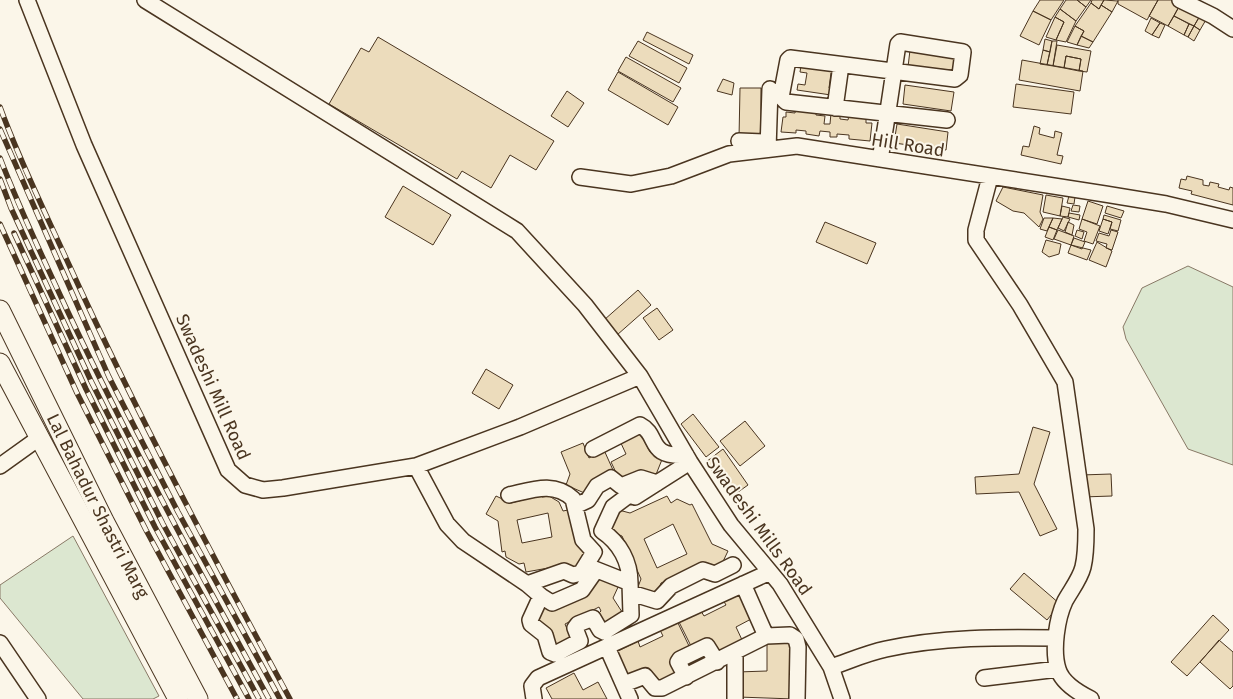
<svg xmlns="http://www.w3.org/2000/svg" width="1233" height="699" viewBox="0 0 1233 699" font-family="'Fira Sans',sans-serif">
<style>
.green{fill:#dce7d0;stroke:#887966}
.building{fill:#ecdcbc;stroke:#4a3520;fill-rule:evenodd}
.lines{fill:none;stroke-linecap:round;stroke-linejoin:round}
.minor-casing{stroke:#4a3520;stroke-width:18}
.major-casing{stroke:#4a3520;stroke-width:21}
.minor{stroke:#fbf6e9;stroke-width:15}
.major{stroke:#fbf6e9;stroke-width:19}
.rail-casing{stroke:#4a3520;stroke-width:5.5}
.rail{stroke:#fbf6e9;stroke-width:4;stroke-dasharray:11;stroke-linecap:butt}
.labels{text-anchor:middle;stroke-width:4;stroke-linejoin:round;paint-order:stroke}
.street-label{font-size:18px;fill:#4a3520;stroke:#fbf6e9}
</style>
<rect width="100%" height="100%" fill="#fbf6e9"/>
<path class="green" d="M1188,266L1233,287V465L1188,449L1126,339L1123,327L1142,288Z
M73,536L159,696L153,699H83L0,598V585Z"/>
<path class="building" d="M1040,0H1064L1051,20L1033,11Z
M1066,0H1077L1086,7L1076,21L1060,9Z
M1077,0H1091L1086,7Z
M1092,0H1104L1099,9L1091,3Z
M1104,0L1118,1L1112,12L1101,5Z
M1118,0H1158L1147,20L1118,4Z
M1158,0H1171L1181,3L1168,26L1149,16Z
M1091,3L1099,9L1101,5L1112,12L1093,42L1081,36L1084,31L1075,26Z
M1181,3L1201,14L1194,26L1174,16Z
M1060,9L1076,21L1066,42L1056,40L1064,22L1055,17Z
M1033,11L1051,20L1039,45L1020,36Z
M1201,14L1207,18L1200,30L1194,26Z
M1174,16L1189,24L1184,35L1168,26Z
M1055,17L1064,22L1056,40L1046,37Z
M1151,18L1160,23L1152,35L1145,31Z
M1160,23L1165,25L1159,38L1152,35Z
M1189,24L1194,26L1188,37L1184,35Z
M1075,26L1084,31L1077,45L1067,42Z
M1194,26L1200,30L1194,41L1188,37Z
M647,32L693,55L689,64L643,40Z
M1081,36L1093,42L1089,48L1077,45Z
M378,37L554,141L536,170L510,155L491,188L462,171L457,179L329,104L361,48L369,52Z
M1045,39L1052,41L1050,52L1043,50Z
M638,41L687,68L679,83L629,56Z
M1052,41H1057L1053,66L1047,65Z
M1057,45L1091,51L1087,72L1079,71L1081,59L1066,56L1064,68L1053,66Z
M910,50L961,56L959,73L951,72L952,70L908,67Z
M1043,50L1050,52L1047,65L1040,64Z
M1066,56L1081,59L1079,71L1064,68Z
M626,57L681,88L673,102L618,71Z
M1022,60L1083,71L1080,91L1019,80Z
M801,66L838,68L837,74L831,73L829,88H832L831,95L797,90L798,84L805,85L807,73L800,72Z
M618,72L678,107L668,125L608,90Z
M723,79L734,83L732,95L717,91Z
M1016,84L1074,92L1071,114L1013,107Z
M905,85L954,92L951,111L903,104Z
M740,88H761V121H765L764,139L739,138Z
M567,91L584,103L568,127L551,116Z
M796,108L816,110V115L825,116L824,124H830L831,113L840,114V119L848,120L849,115L866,116V123H872L870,141L849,139V135L837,134V137H830V132L820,131L819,136L806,134V131L796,130V133L781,132L783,117H786V112L795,113Z
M897,124L948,132L946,150L894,143Z
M1034,126L1040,128L1039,134L1054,138L1055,131L1062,133L1057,155L1063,156L1061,164L1021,155L1023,146L1029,147Z
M1187,176L1203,180V185L1209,186L1210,182L1219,184L1218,187L1229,190L1230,187L1233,188V205L1191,194L1192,191L1179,188L1181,179L1186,180Z
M403,186L451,215L433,245L385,217Z
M1003,187L1043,195L1040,212L1043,219L1039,227L1024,213L1013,211L996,201Z
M1046,195L1063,198L1060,216L1043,212Z
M1069,196L1075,197L1074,204L1067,203Z
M1088,201L1103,206L1097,224L1082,219Z
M1073,205L1080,206L1079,212L1071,211Z
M1062,206L1070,208L1068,217L1060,216Z
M1107,206L1124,211L1121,218L1105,213Z
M1069,213L1080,215L1079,220L1068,217Z
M1104,215L1121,220L1118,231L1110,229L1112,222L1103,219Z
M1063,217L1070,219L1064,231L1058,228Z
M1044,218H1053L1047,231L1040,229Z
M1053,218L1062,219L1057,230L1049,227Z
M1082,219L1100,226L1093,244L1084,241L1087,232L1079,229Z
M1103,219L1112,222L1108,234L1099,231Z
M825,222L876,243L867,264L816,242Z
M1068,222L1074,225L1072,235L1065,232Z
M1049,227L1057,230L1053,240L1045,237Z
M1058,230L1074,236L1071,245L1054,239Z
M1077,230L1084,232L1082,239L1075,236Z
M1111,230L1118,232L1112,250L1106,248L1107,244L1096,241L1099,233L1109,236Z
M1074,238L1085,242L1082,249L1071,245Z
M1046,240L1061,244L1059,254L1049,257L1042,252Z
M1097,242L1112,251L1106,267L1089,260Z
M1071,245L1091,250L1087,260L1068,253Z
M638,290L651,305L617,335L604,320Z
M657,308L673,330L659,340L643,318Z
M486,369L513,385L499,409L472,393Z
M693,414L719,447L706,457L681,424Z
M745,421L765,446L740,466L720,441Z
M1033,427L1050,432L1034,484L1057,529L1040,536L1019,492L976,494L975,477L1019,474Z
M639,430L650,452L663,457L655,477L621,483L611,462L626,454L619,439Z
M583,443L589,458L604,450L613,470L595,479L589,495L566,485L570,474L561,452Z
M723,449L748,485L731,497L706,462Z
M1111,474L1112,496L1082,497L1081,475Z
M541,495L542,497L549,496L559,502L563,511L568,510L573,516L579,547L589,554L577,573L565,565L526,572L524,563L519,564L506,557L505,551L502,552L498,521L486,514L496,496L511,503ZM548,513L552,537L522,543L517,520Z
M667,496L671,503L677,499L690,505L692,504L712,544L728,551L718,572L705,566L661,583L655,599L636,592L641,579L622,536L606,530L615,509L630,513ZM673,524L687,554L657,568L644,539Z
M1024,573L1060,604L1047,620L1010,589Z
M598,577L619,585L613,598L624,615L603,625L598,614L601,611L599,607L565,624L567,629L571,627L576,638L554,647L535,622L543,602Z
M740,591L753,618L736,627L743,642L718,655L710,639L692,648L679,622L701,611L704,616L726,605L723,600Z
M1213,615L1229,630L1187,676L1171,662Z
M677,621L690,648L680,672L655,685L629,678L616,652L638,641L640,647L663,636L660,630Z
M1219,640L1233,652V686L1230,689L1200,662Z
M767,641H794V699L738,697L737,672L767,671Z
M574,673L583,690L598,682L607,699H552L546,688Z"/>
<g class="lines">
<g class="minor-casing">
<path id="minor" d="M27,0L84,145L228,470L245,485L263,490L283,488L416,466L520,427L640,376
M145,0L517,231L585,305L640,376L690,462L731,525L780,584L831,667L842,699
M1180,0L1213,16L1233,29
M835,108L841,65
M739,141L765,142
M768,149L770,89
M880,159C887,121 892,83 898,44L900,42L963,52L960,75L955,79L790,58L788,60L781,97L786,102L947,120
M580,177L631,184L671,176L729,154L797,146L1105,194L1166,204L1233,220
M990,177L976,230V240L1020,305L1065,382L1086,529C1086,542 1086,555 1083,567C1080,579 1071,590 1065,601C1057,618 1052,650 1058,669C1062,683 1079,693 1091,699
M593,449L640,425C660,435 646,458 686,455
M0,466L39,438
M416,466L447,524L463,541L527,584L564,571L573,575L581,573L594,552L583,540L573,499C554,481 532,490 509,495
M625,488L629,495L635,497L690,462
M629,495L613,507L602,531C620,543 630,562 630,583
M575,506L588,500L597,486L611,478L621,486L641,478L657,483
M527,584L541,596L530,620L531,624L545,635L550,652L555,654L580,641L575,628L578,624L593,618L600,630L604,632L631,615L630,583L587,566
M743,584L766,636L790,635L796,639L798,647L797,699
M631,593L657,601L671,586L703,570L715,574L733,565
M541,596L552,603L582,590L596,570
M0,643L38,699
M607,647L630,699
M831,667C849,661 867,653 886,649C941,637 999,637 1055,638
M686,677L678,662L680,659L707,646L717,662
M984,678L1058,669
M624,684L645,676L655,688H662L766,636
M534,699L532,686L538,678L770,572
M735,699V652"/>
</g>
<g class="major-casing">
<g id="major">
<path id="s1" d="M0,310L104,521L198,699"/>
<path d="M0,363L178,699"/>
</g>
</g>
<use href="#minor" class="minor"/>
<use href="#major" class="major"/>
<g class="rail-casing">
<path id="rail" d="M0,107C20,162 46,214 70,267C137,414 213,557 290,699
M0,129L109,377L178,512L280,699
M0,158C20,210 44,260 67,310C129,442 199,571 269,699
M0,179L11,208L91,381L163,524L259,699
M0,224L77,393L146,530L237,699
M14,233L86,389L155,527L249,699"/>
</g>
<use href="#rail" class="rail"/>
</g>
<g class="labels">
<g class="street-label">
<text transform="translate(908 145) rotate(9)" y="6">Hill Road</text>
<text transform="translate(213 387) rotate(66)" y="6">Swadeshi Mill Road</text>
<text dy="6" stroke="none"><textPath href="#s1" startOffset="219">Lal Bahadur Shastri Marg</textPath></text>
<text transform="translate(759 526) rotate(54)" y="6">Swadeshi Mills Road</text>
</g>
</g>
</svg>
